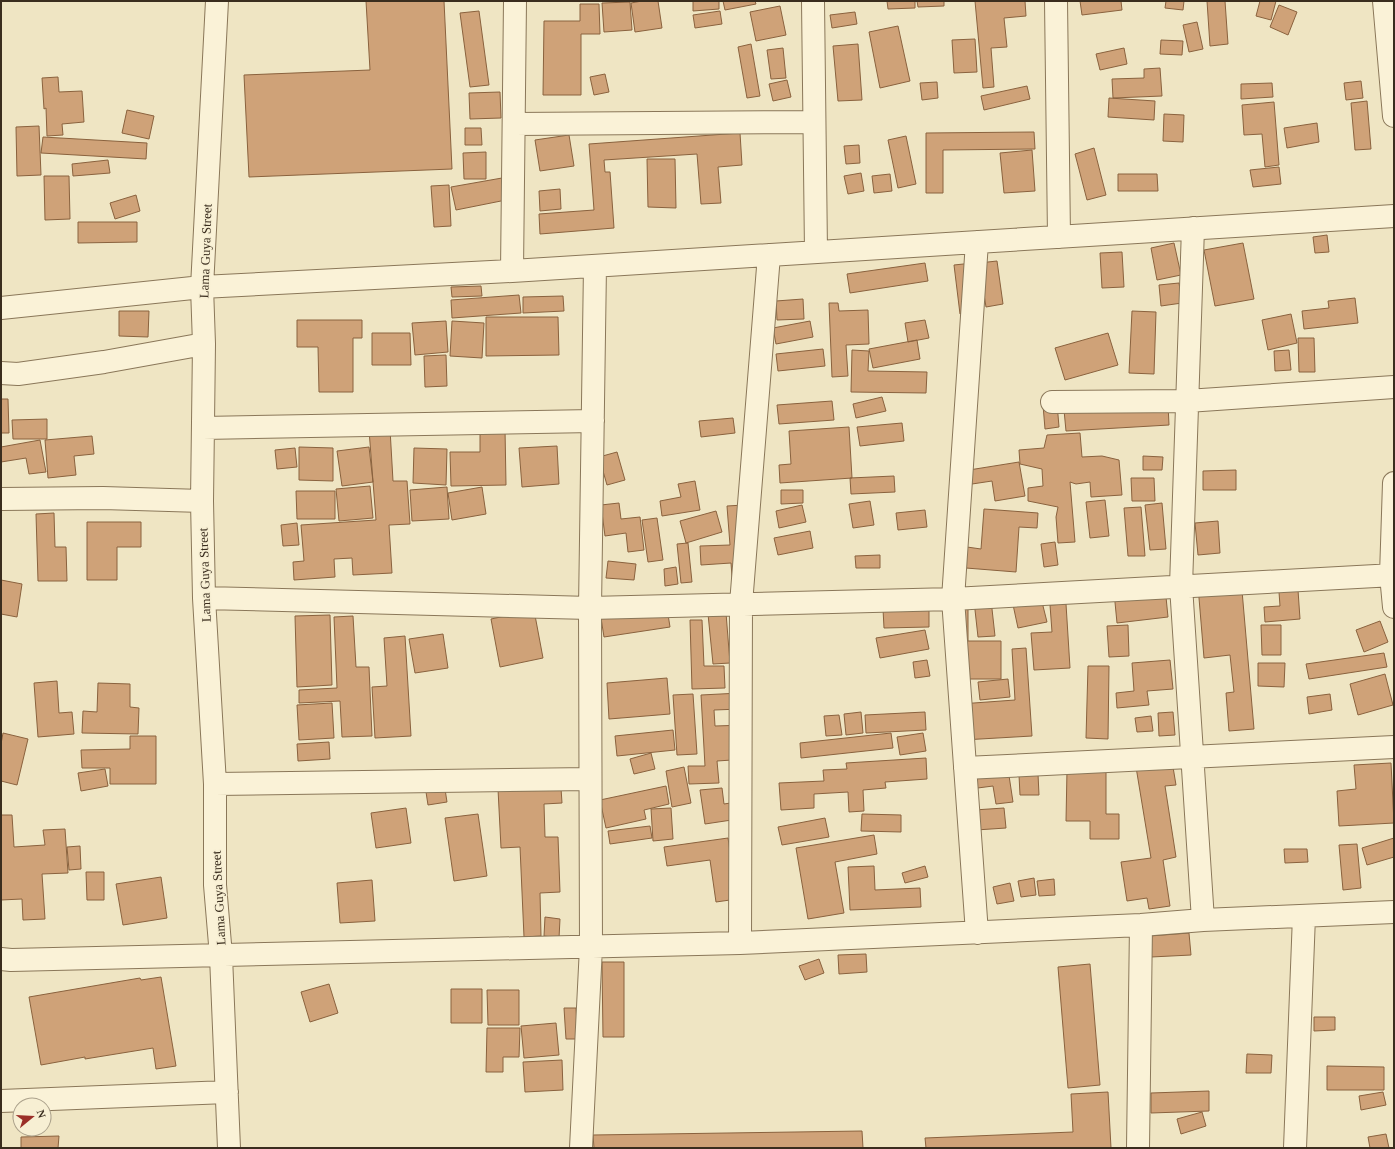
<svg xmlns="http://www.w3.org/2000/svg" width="1395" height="1149" viewBox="0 0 1395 1149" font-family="'Times New Roman',serif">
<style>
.building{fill:#cfa278;stroke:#8a623e}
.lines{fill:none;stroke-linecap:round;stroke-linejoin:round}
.minor-casing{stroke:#8a7759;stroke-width:24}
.minor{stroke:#faf2d7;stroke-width:22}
.labels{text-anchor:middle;stroke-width:3;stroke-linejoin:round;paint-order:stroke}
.street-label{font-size:13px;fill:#3a2d1e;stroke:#f7efd3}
</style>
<rect width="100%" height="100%" fill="#efe5c3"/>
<path class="building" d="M366,1H444L452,169L249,177L244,75L370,70Z
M642,1H658L662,28L635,32L631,3Z
M693,1H719V9L693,11Z
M723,1H755L756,4L725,10Z
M887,1H915V8L888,9Z
M917,1H944V6L918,7Z
M975,1H1025L1026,16L1004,18L1007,47L991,48L994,87L983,88Z
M1080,1H1121L1122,10L1082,15Z
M1166,1H1184L1183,10L1165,8Z
M1207,1H1225L1228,44L1210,46Z
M1260,1H1276L1271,20L1256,16Z
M630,2L632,30L604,32L602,3Z
M580,4H599L600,34H581V95H543L544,21H580Z
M1279,5L1297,12L1288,35L1270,27Z
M780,6L786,35L756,41L750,12Z
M479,11L489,85L470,87L460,13Z
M720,11L722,24L695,28L693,15Z
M855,12L857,24L832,28L830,15Z
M1197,22L1203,49L1189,52L1183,25Z
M898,26L910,81L880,88L869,32Z
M975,39L977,72L954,73L952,40Z
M1161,40L1183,41L1182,55L1160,54Z
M751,44L760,96L747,98L738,47Z
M858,44L862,100L838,101L833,46Z
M783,48L786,78L771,79L767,50Z
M1124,48L1127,64L1100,70L1096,54Z
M1160,68L1162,96L1113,98L1112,79L1144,78V69Z
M605,74L609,92L594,95L590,77Z
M58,77L59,92L82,91L84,122L62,124L63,135L47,136L46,108L44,109L42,78Z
M787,80L791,97L773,101L769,84Z
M1361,81L1363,98L1346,100L1344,83Z
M937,82L938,98L922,100L920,83Z
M1272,83L1273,97L1241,99V84Z
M1027,86L1030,99L984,110L981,96Z
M500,92L501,118L470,119L469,93Z
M1109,98L1155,101L1154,120L1108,117Z
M1367,101L1371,149L1355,150L1351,103Z
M1274,102L1279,165L1265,167L1262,134L1244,135L1242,105Z
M127,110L154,116L149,139L122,133Z
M1164,114L1184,115L1183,142L1163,141Z
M1317,123L1319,142L1287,148L1284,128Z
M39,126L41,175L17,176L16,127Z
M465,128H481L482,145H465Z
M1034,132L1035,149L943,150V193H926V133Z
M740,133L742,165L718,167L721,203L701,204L697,154L604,160L605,172H610L614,228L540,234L539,214L594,210L589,144Z
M569,135L574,166L540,171L535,140Z
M906,136L916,184L898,188L888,140Z
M43,137L147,143L146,159L41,153Z
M859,145L860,163L846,164L844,146Z
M1094,148L1106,195L1087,200L1075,154Z
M1032,150L1035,191L1004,193L1000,153Z
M486,152V179H464L463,153Z
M647,159H675L676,208L648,207Z
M108,160L110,173L73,176L72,164Z
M1279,167L1281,184L1253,187L1250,170Z
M861,173L864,191L848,194L844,176Z
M890,174L892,191L874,193L872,176Z
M1118,174H1157L1158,191H1118Z
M44,176H69L70,219L45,220Z
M502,178L506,200L456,210L451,187Z
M449,185L451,226L434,227L431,186Z
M560,189L561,209L540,211L539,191Z
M136,195L140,211L115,219L110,203Z
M78,222H137V242L78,243Z
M1327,235L1329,252L1315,253L1313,237Z
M1174,243L1181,275L1157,280L1151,248Z
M1243,243L1254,299L1215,306L1204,250Z
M1122,252L1124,287L1102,288L1100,253Z
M997,261L1003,304L986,307L979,263Z
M925,263L928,281L850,293L847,274Z
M973,263L979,312L960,314L954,265Z
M1179,283L1182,303L1161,306L1159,285Z
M481,286L482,296L452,297L451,287Z
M519,295L521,313L452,318L451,300Z
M563,296L564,311L523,313V297Z
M1355,298L1358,323L1304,329L1302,311L1329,308L1328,301Z
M803,299L804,319L777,320L776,301Z
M829,303H838L839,311L868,310L869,344L846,345L848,376L832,377Z
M119,311H149L148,337L119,336Z
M1132,311L1156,312L1154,374L1129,373Z
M1291,314L1297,343L1268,350L1262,320Z
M486,317H558L559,355L486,356Z
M297,320H362V338H353V392H319L318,347H297Z
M925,320L929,338L908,342L905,323Z
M446,321L448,352L415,355L412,323Z
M452,321L484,323L482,358L450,356Z
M810,321L813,337L776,344L773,328Z
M372,333H410L411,365H372Z
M1108,333L1118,365L1065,380L1055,348Z
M1298,338H1314L1315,372H1299Z
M917,340L920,359L873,368L869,349Z
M823,349L825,366L778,371L776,354Z
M852,350L869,351L868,371L927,372L926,393L851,392Z
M1289,350L1291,370L1275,371L1274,351Z
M446,355L447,386L425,387L424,356Z
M882,397L886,411L856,418L853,404Z
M1,399H8L9,433H1Z
M832,401L834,420L779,424L777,405Z
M1057,403L1059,427L1045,429L1043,405Z
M1168,404L1169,425L1066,431L1064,410Z
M733,418L735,433L701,437L699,421Z
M47,419V439H13L12,420Z
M902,423L904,441L860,446L857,427Z
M849,427L852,478L780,483L779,465L791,464L789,431Z
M390,429L393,481H407L410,524L389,525L392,573L353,575L352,558L334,559L335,577L294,580L293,562L304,561L301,525L376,520L369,430Z
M505,429L506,485L451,486L450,452H480V430Z
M1080,433L1082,457L1102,456L1119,460L1122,495L1091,497L1090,482L1076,484L1070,482L1075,542L1058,543L1056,517L1058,507L1028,501V488L1043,486L1042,469L1020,464L1019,450L1044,448L1047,435Z
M92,436L94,454L74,456L76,475L48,478L45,440Z
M40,440L46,472L29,474L26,458L1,462V447Z
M557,446L559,484L522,487L519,448Z
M299,447L333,448V481L299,480Z
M369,447L373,482L342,486L337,451Z
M295,448L297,467L277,469L275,450Z
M414,448L447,449L446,485L413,483Z
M617,452L625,480L607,485L599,457Z
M1143,456L1163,457L1162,470H1143Z
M1019,462L1025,496L995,501L992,481L972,484L969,470Z
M1236,470V490H1203V471Z
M894,476L895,492L851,494L850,478Z
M1131,478H1154L1155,501H1132Z
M695,481L700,510L662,516L660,501L681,497L678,484Z
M370,486L373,518L339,521L336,489Z
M447,487L449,519L412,521L410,490Z
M482,487L486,514L452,520L448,493Z
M781,490H803V503L781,504Z
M296,491H335V519H297Z
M1105,500L1109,536L1090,538L1086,502Z
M870,501L874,525L853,528L849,504Z
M619,503L621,519L640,517L644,550L628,552L626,533L605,536L601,505Z
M1162,503L1166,549L1150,550L1145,505Z
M744,505L733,590L731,563L701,565L700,546L730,545L727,506Z
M802,505L806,522L779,528L776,511Z
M1141,507L1145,556H1128L1124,508Z
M984,509L1038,513L1037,528L1019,527L1016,572L966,568L967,547L981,549Z
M925,510L927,527L898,530L896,513Z
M716,511L722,532L686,543L680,521Z
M54,513L55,547H66L67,581H38L36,514Z
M657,518L663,560L648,562L642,520Z
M1218,521L1220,553L1198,555L1195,523Z
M87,522H141V547H117V580H87Z
M297,523L299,545L283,546L281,525Z
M810,531L813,548L778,555L774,538Z
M1055,542L1058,565L1044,567L1041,544Z
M688,543L692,582L681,583L677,544Z
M880,555V568H856L855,556Z
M608,561L636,564L634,580L606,578Z
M676,567L678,584L665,586L664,569Z
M1241,579L1254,729L1229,731L1226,693L1234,692L1230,655L1204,658L1198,586Z
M1,580L22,584L17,617L1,614Z
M1165,587L1168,617L1117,623L1114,592Z
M1298,590L1300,619L1265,622L1264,607L1280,606L1279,592Z
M1040,594L1047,622L1018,628L1012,600Z
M991,600L995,636L978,637L974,601Z
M951,603H968V641H1001V679H951Z
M1066,604L1070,668L1034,670L1031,633L1052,632L1050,605Z
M667,608L670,627L604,637L601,618Z
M929,608V627L884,628L883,609Z
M534,610L543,658L500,667L491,619Z
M726,613L730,663L713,664L708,614Z
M330,615L332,685L297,687L295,616Z
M353,616L356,667H369L372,736L342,737L340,701L299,703V690L337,688L334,617Z
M690,620H702L704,666H724L725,688L692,689Z
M1380,621L1388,642L1364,652L1356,630Z
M1128,625L1129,656L1109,657L1107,626Z
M1261,625H1281V655H1262Z
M925,630L929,649L880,658L876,638Z
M443,634L448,668L415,673L409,639Z
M405,636L411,736L375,738L372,687L387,686L384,638Z
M1026,648L1032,736L963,740L960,704L1015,700L1012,649Z
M1384,653L1387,667L1309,679L1306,664Z
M927,660L930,676L915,678L913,662Z
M1170,660L1173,689L1147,691L1149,705L1117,708L1116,693L1134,691L1132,663Z
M1258,663H1285L1284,687L1258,686Z
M1088,666H1109L1108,739L1086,738Z
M1385,674L1393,705L1358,715L1350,684Z
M667,678L670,714L609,719L607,683Z
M1008,679L1010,697L980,700L978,682Z
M57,681L59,713L72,712L74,734L38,737L34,683Z
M98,683L130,684V707L139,708L138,734L82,733L83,711L97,712Z
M740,693L741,709L714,710L715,726L746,725L747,759L717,761L719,783L689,784L688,766H705L701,695Z
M693,694L697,754L677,755L673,695Z
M1330,694L1332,710L1309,714L1307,697Z
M332,703L334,738L299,740L297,705Z
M861,712L863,733L846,735L844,714Z
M925,712L926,730L866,733L865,715Z
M1173,712L1175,735L1159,736L1158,713Z
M839,715L842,735L826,736L824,716Z
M1151,716L1153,731L1137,732L1135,718Z
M673,730L675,750L617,756L615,736Z
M3,733L28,739L17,785L1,781V744Z
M891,733L893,748L801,758L800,743Z
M923,733L926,751L900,755L897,737Z
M130,736H156V784H110V768H82L81,750L130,749Z
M329,742L330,759L298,761L297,744Z
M651,753L655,769L634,774L630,759Z
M926,758L927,779L885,782L886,788L863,790L864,811L849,812L848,792L814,794V808L781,810L779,783L824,781L823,770L847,769L846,763Z
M1172,761L1176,785L1165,786L1176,857L1163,860L1170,906L1149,909L1147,898L1127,901L1121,862L1151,858L1136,767Z
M1391,763L1394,823L1339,826L1337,791L1356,789L1354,765Z
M684,767L691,803L672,807L666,771Z
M1106,767V814H1119V839H1090V821H1066L1067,770Z
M105,769L108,786L81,791L78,773Z
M1008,769L1013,802L996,804L993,786L970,789L968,775Z
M1038,774L1039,795H1020L1019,775Z
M666,786L669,804L644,810L646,819L606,828L600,800Z
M561,788L562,803L544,804L545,837H558L560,892L540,893L541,936L524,937L520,847L501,848L498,789Z
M722,788L724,804L743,801L745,818L705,824L700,790Z
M445,789L447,802L428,805L426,792Z
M406,808L411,843L376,848L371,813Z
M671,808L673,839L653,841L651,809Z
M1004,808L1006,828L961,831L959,811Z
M478,814L487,876L454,881L445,818Z
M862,814L901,815V832L861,831Z
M1,815H12L14,847L45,845L43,830L65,829L68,873L42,874L45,919L23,920L22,899L1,900Z
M825,818L829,837L782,845L778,827Z
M650,826L652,838L610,844L608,831Z
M874,835L877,854L835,862L844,913L808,919L796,848Z
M728,838L737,899L716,902L710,860L667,866L664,847Z
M1394,838V857L1367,865L1362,848Z
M1357,844L1361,888L1343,890L1339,845Z
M80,846L81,869L69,870L67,847Z
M1284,849H1307L1308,862L1285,863Z
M874,866L875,890L920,888L921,907L850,910L848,867Z
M925,866L928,877L905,883L902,873Z
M86,872H104V900H87Z
M161,877L167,918L123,925L116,884Z
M1034,878L1036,895L1021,897L1018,881Z
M1054,879L1055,895L1039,896L1037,881Z
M372,880L375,921L340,923L337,883Z
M1010,883L1014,901L997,904L993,887Z
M545,917L560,919L559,938L544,936Z
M1189,933L1191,955L1151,957L1150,936Z
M866,954L867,972L839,974L838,955Z
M819,959L824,973L805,980L799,966Z
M602,962H624V1037H603Z
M1090,964L1100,1085L1068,1088L1058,967Z
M161,977L176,1066L156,1069L153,1048L85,1059V1057L41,1065L29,997L140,978L141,980Z
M329,984L338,1013L310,1022L301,992Z
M451,989H482V1023H451Z
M487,990H519V1025H488Z
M564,1008H576L578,1039H566Z
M1314,1017H1335V1030L1314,1031Z
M556,1023L559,1055L524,1058L521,1026Z
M487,1028H520L519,1057H503V1072H486Z
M1247,1054L1272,1055L1271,1073H1246Z
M562,1060L563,1090L525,1092L523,1062Z
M1327,1066L1384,1067V1090H1327Z
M1209,1091V1111L1151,1113V1093Z
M1108,1092L1111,1148H926L925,1138L1073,1132L1071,1094Z
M1383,1092L1386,1105L1361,1110L1359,1096Z
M1202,1112L1206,1126L1181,1134L1177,1119Z
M862,1131L863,1148H594L593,1135Z
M1386,1134L1389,1148H1370L1368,1137Z
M59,1136L58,1148H21V1137Z"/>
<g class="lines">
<g class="minor-casing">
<path id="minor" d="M217,1L202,287L204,344L202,501L204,598L215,784V885L221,956L229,1148
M813,1L816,252
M1056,1L1059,237
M1384,1L1394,116
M514,124L814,122
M1193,228L1181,586L1203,920
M977,242L953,599L977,933
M512,271L515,1
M1,308L202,287L512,271L1394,216
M1,373L18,374L104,362L204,344
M1052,402L1187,401L1394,387
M203,428L593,421
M1394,483L1391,575L1394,607
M1,499L103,498L202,501
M204,598L590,608L953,599L1394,575
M965,768L1394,747
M215,784L590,779
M740,943L741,604L769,255
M1,959L11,960L740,943L1141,925L1203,920L1394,912
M1,1101L227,1092
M581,1148L591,947L590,608L595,266
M1138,1148L1141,925
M1295,1148L1304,916"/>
</g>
<use href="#minor" class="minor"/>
</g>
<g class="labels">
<g class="street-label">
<text transform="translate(205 251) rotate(-88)" y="5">Lama Guya Street</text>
<text transform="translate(204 575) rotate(-92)" y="5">Lama Guya Street</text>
<text transform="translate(218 898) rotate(-93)" y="5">Lama Guya Street</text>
</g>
</g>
<rect width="1395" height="1149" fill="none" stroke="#3a2d1e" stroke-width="4"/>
<g transform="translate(32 1117) rotate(72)"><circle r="19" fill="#f7efd3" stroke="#aba18b"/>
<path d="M0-3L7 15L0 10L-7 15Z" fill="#9b2f28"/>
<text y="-6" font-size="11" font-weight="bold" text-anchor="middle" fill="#3a2d1e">N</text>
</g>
</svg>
